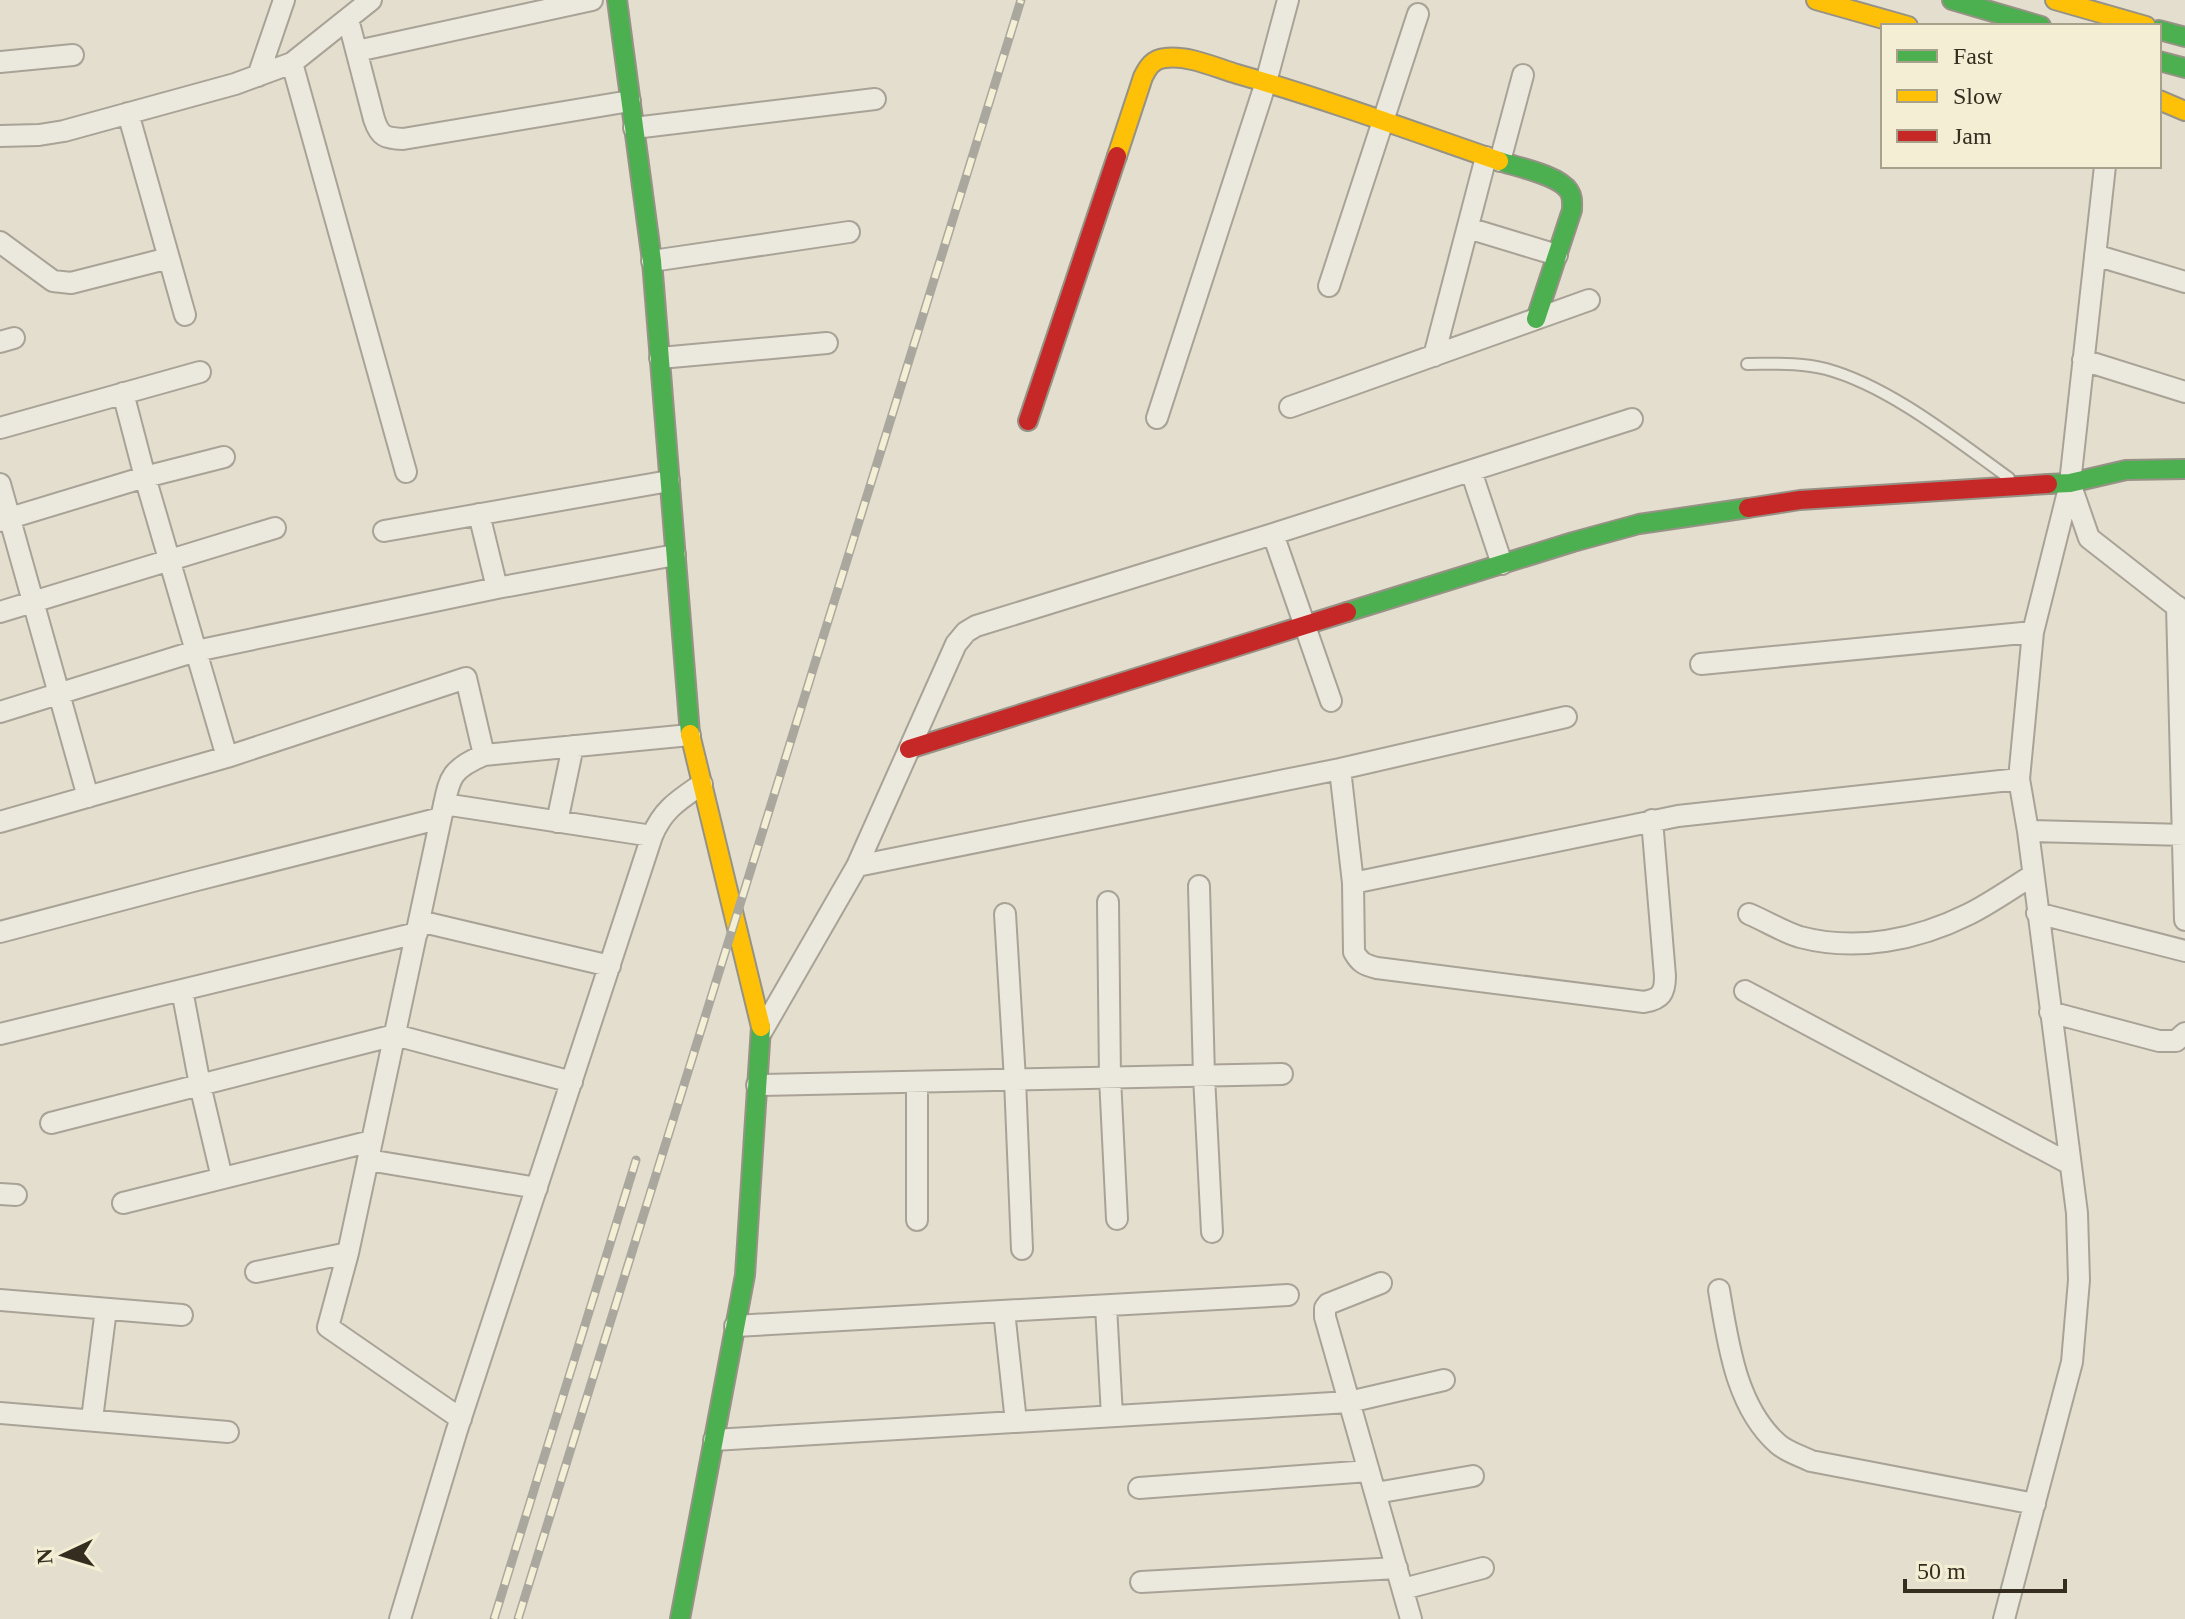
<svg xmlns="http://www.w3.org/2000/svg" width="2185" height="1619" viewBox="0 0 2185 1619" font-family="Georgia,serif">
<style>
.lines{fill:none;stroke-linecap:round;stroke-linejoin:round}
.lane-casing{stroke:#a8a396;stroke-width:14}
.street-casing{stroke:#a8a396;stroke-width:24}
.fast-casing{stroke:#979286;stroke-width:22}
.slow-casing{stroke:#979286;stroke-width:22}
.jam-casing{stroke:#979286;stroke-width:22}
.lane{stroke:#ebe8de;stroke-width:10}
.street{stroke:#ebe8de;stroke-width:20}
.fast{stroke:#4caf50;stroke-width:18}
.slow{stroke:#ffc107;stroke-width:18}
.jam{stroke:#c62828;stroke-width:18}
.rail-casing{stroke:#aaa89e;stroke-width:9}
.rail{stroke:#f3eed4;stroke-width:6;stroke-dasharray:18;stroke-linecap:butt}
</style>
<rect width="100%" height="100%" fill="#e3decd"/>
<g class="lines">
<g class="lane-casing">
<path id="lane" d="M1747,364C1773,364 1800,362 1826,369C1889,386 1956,440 2009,478"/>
</g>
<g class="street-casing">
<path id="street" d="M348,19L374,119C380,137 385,138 403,139L630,101
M357,51L592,0
M0,62L73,55
M292,63L406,472
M258,76L284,0
M128,113L185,315
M634,128L875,99
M0,136L39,135L64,131L235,84L292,63L371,0
M1500,161L1523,75
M2105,166L2070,483L2089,538L2185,613
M1468,228L1557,255
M0,242L53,281L71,283L169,258
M2095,255L2185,282
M652,261L849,232
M1329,286L1418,14
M0,342L14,338
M1434,356L1486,157
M660,358L827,343
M2083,360L2185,392
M123,393L145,477L227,757L466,678L484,755
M1290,407L1589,300
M1157,418L1266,82L1288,0
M0,428L200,372
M1471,471L1502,564
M0,484L88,797
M479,514L497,588
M0,521L145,477L224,457
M384,531L669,481
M1273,534L1331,701
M2177,606L2185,920
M0,612L275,528
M1701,664L2033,632
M0,712L196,651L497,588L675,555
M1340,769L1353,883L1354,952C1360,963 1365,965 1377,968L1644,1002C1661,999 1665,993 1665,976L1652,820
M2019,779L2033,632L2070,484
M444,804L652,836
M441,818L348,1253L328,1327L461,1419
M0,822L227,757
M557,822L573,746
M857,866L956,644L966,632L976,626L1273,534L1632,419
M1353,883L1678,816L2019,779L2028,831L2185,835
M1199,886L1204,1076L1212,1232
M1108,902L1110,1078L1117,1219
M2037,913L2185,951
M1005,914L1015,1080L1022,1249
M1749,914C1766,921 1783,932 1800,937C1857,952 1917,940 1969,914C1991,903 2012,888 2033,875
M419,921L610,966
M0,932L193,881L441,818C450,781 446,771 484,755L690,735
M182,990L200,1085L222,1178
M1745,991L2070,1164
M2050,1012L2159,1041H2176L2185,1033
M762,1031L857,866L1340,769L1566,717
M0,1034L417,933
M757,1085L1282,1074
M51,1123L395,1035L572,1082
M368,1160L537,1188
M0,1194L16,1195
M123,1203L372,1141
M917,1220V1082
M256,1272L348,1253
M1381,1283L1328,1304L1325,1308V1317L1411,1619
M1719,1290C1728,1343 1736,1407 1778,1444C1787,1452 1801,1456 1811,1461L2035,1504
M0,1300L182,1315
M1106,1306L1112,1416
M1004,1311L1016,1422
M735,1326L1288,1295
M0,1413L228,1432
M92,1419L106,1309
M714,1440L1349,1402L1444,1380
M1139,1488L1369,1471
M1376,1493L1473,1476
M1141,1582L1397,1568
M1403,1589L1483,1568
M400,1619L456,1433L652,836C663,809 679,800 702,784
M2004,1619L2072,1362L2079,1280L2077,1213L2028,831"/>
</g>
<g class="fast-casing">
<path id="fast" d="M617,0L652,261L690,734
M1952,0L2041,26
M2159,30L2185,37
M2159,61L2185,68
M1499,161C1517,167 1559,175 1569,191C1573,197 1572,203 1572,210L1536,319
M2048,484L2070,483L2126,470L2185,469
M1347,612L1573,542L1639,524L1748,508
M680,1619L745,1275L761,1027"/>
</g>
<g class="slow-casing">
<path id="slow" d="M1816,0L1908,26
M2055,0L2146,26
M2159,100L2185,111
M1117,156L1143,77C1148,67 1153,59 1165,58C1188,55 1214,67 1237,74C1325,99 1412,131 1499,161
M690,734L761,1027"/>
</g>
<g class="jam-casing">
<path id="jam" d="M1028,421L1117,156
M1748,508L1800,500L2048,484
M909,749L1347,612"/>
</g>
<use href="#lane" class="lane"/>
<use href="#street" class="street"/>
<use href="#fast" class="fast"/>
<use href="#slow" class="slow"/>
<use href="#jam" class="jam"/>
<g class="rail-casing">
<path id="rail" d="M494,1619L636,1160
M518,1619L1021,0"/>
</g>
<use href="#rail" class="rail"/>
</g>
<rect x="1881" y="24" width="280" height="144" fill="#f3eed4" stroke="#a7a18c" stroke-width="2"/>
<rect x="1897" y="50" width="40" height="12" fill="#4caf50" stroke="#a7a18c" stroke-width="2"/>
<text x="1953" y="64" font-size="24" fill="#352d1f">Fast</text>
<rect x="1897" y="90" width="40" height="12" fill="#ffc107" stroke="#a7a18c" stroke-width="2"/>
<text x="1953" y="104" font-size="24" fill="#352d1f">Slow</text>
<rect x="1897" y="130" width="40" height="12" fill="#c62828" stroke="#a7a18c" stroke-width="2"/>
<text x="1953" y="144" font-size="24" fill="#352d1f">Jam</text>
<g transform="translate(64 1555) rotate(266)" stroke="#f3eed4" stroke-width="6" paint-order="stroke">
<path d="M0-6L14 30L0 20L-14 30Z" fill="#352d1f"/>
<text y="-12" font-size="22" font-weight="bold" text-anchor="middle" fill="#352d1f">N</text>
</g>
<path d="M1905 1579v12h160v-12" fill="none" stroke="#352d1f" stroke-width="4"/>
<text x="1917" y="1579" font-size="24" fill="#352d1f" stroke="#f3eed4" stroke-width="6" paint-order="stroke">50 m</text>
</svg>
